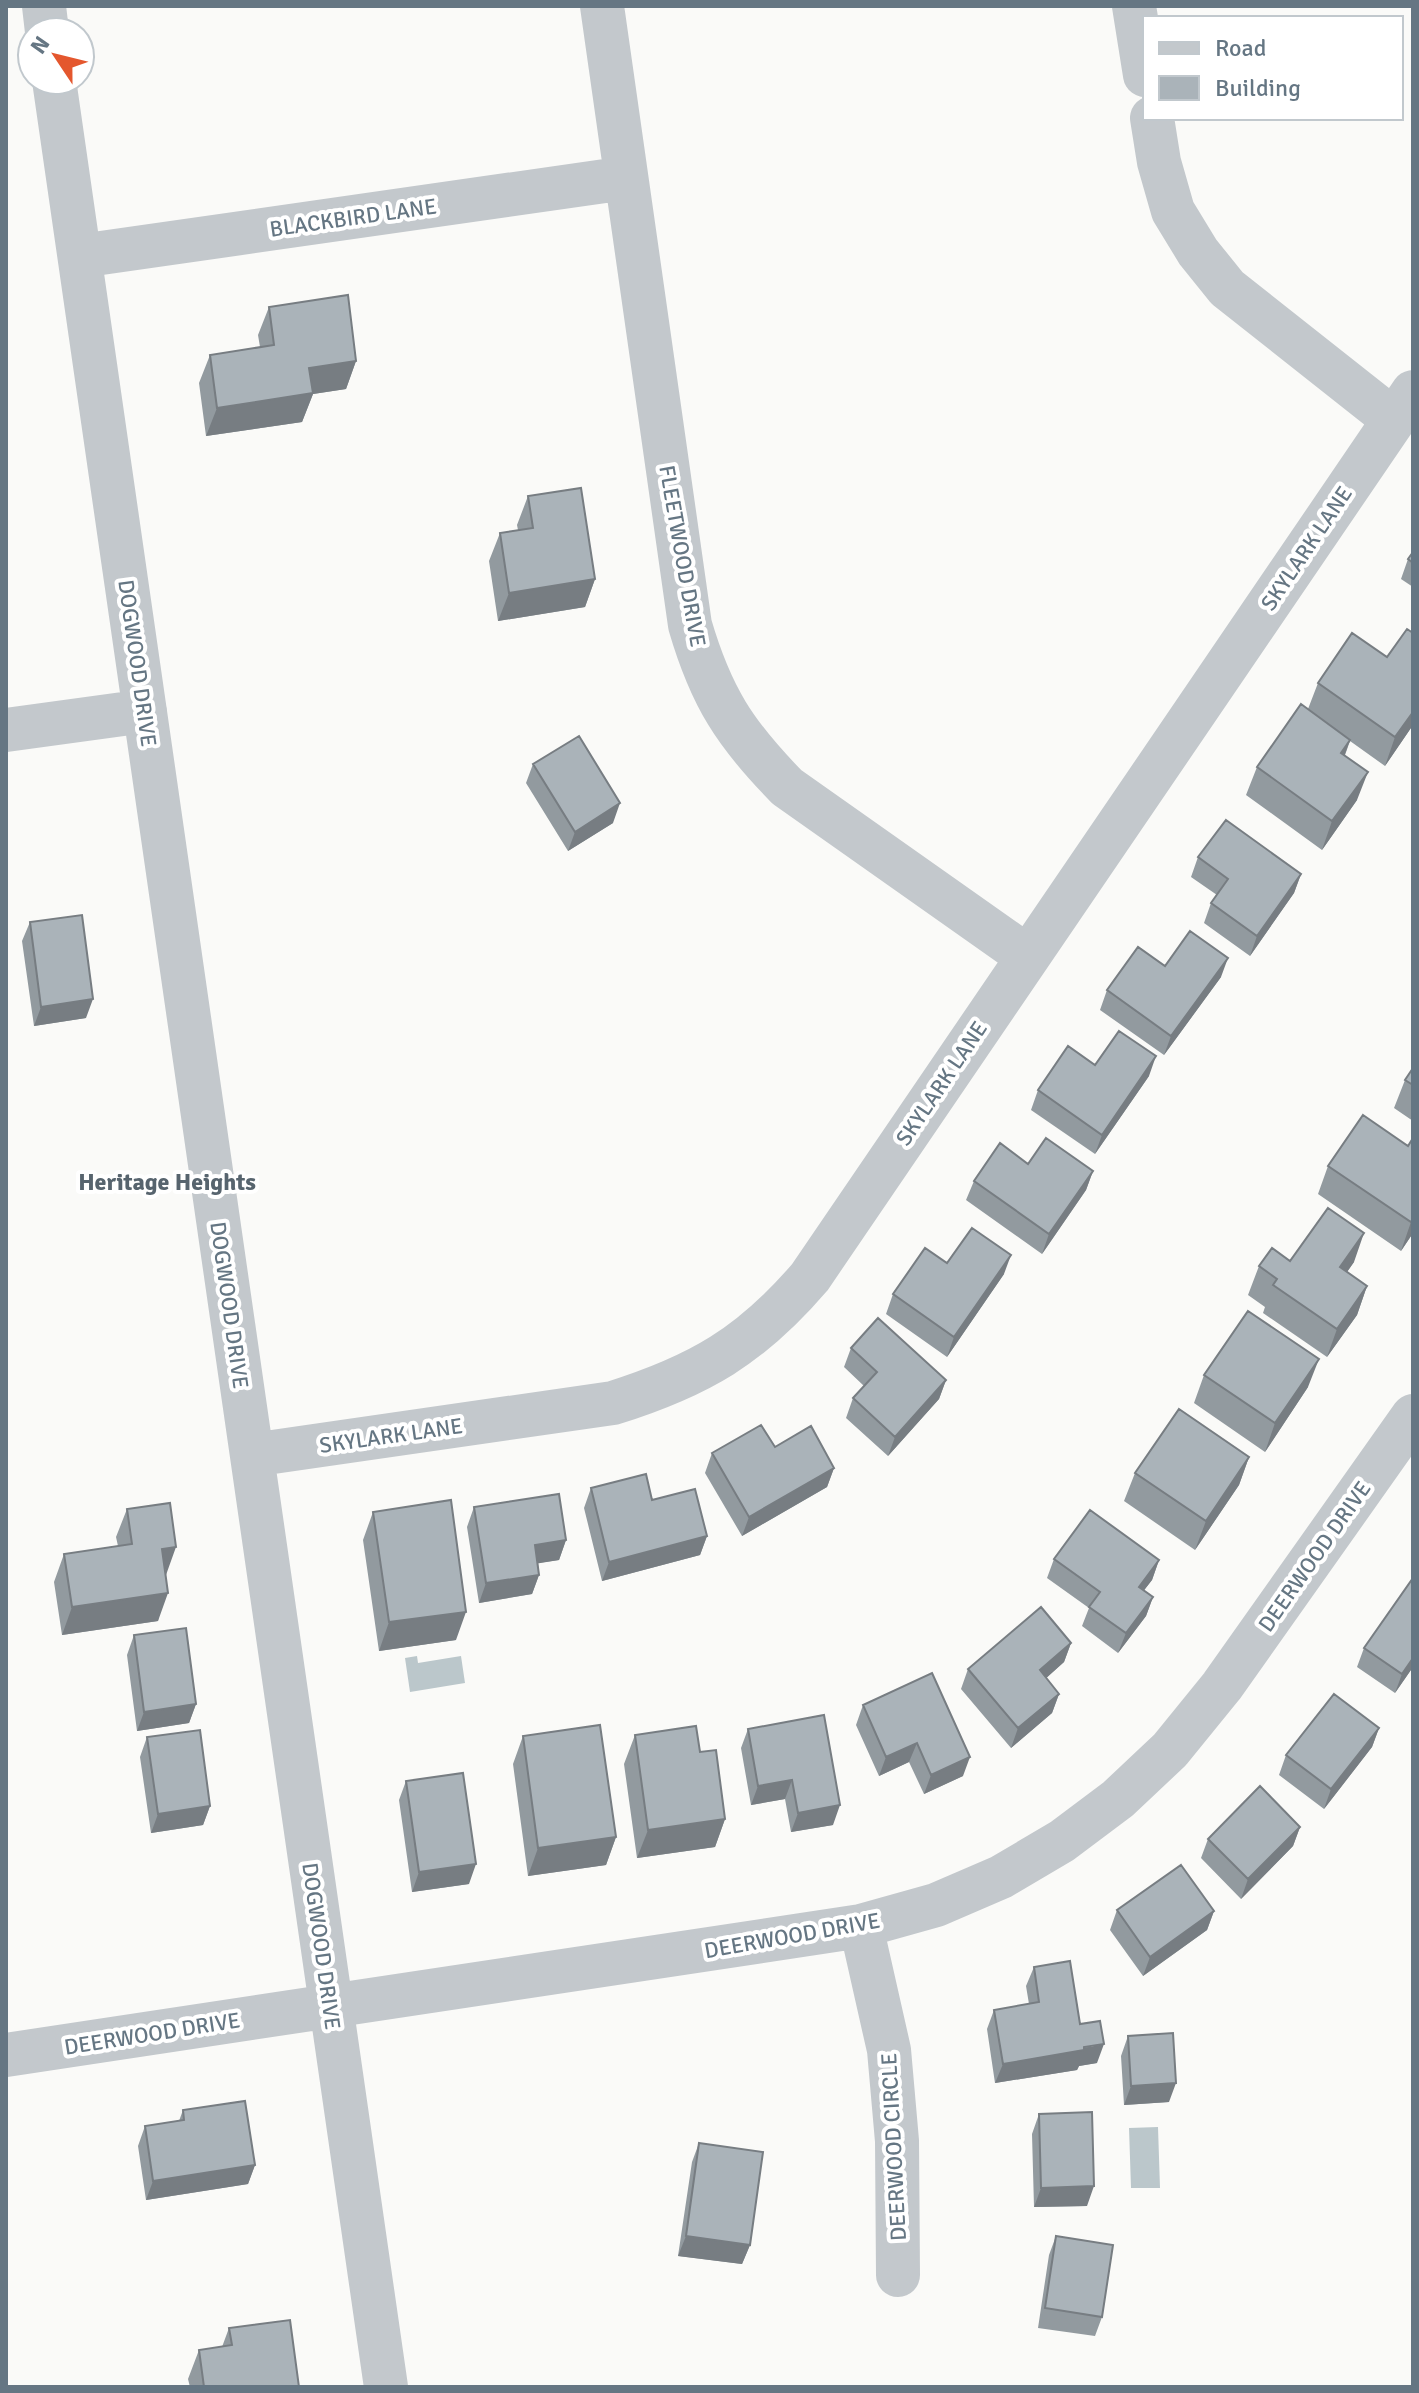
<svg xmlns="http://www.w3.org/2000/svg" width="1419" height="2393" viewBox="0 0 1419 2393" font-family="Signika,sans-serif">
<style>
.water{fill:#bbc7cb}
.lines{fill:none;stroke-linecap:round;stroke-linejoin:round}
.minor{stroke:#c3c8cc;stroke-width:44}
.wall{fill:#929a9f}
.shaded-wall{fill:#777d82}
.building{fill:#aab3b9;stroke:#777d82;stroke-width:2}
.labels{text-anchor:middle;stroke-width:8;stroke-linejoin:round;paint-order:stroke}
.street-label{font-size:22px;fill:#657683;stroke:#fff}
.neighbourhood-label{font-size:24px;font-weight:bold;fill:#57646e;stroke:#fff}
</style>
<rect width="100%" height="100%" fill="#fafaf8"/>
<path class="water" d="M417,1656L418,1663L461,1656L465,1683L410,1692L405,1658Z
M1158,2127L1160,2188H1131L1129,2128Z"/>
<g class="lines">
<path class="minor" d="M44,6L47,32
M602,6L690,625C711,697 735,734 787,787L1028,957
M1134,6L1145,75
M54,80L386,2387
M1152,118L1159,162L1173,211L1198,252L1227,288L1394,420
M80,256L626,178
M6,730L145,711
M252,1455L613,1403C699,1376 751,1346 810,1277L1413,392
M861,1926L889,2050L897,2141L898,2275
M6,2055L861,1926L936,1905L1001,1877L1062,1841L1118,1799L1170,1750L1222,1686L1413,1416"/>
</g>
<path class="wall" d="M269,307L356,361L346,389L313,394L302,422L206,436L199,383L210,355L260,347L258,335Z
M528,496L595,579L585,607L498,621L489,561L500,533L518,530L517,525Z
M1413,552V587L1401,579L1408,559Z
M1318,683L1413,725L1385,766L1350,741L1345,755L1357,800L1322,850L1246,795L1257,767L1308,709Z
M533,764L613,823L568,851L526,783Z
M1198,857L1301,874L1294,893L1250,956L1204,923L1211,903L1217,895L1191,877Z
M30,922L86,1018L34,1026L22,941Z
M1165,966L1221,977L1164,1055L1100,1010L1107,990Z
M1095,1065L1149,1076L1095,1154L1031,1110L1038,1090Z
M1413,1068V1121L1394,1108L1405,1080Z
M1413,1138V1233L1401,1251L1318,1194L1328,1166L1408,1146Z
M1028,1164L1093,1171L1086,1190L1042,1254L966,1200L974,1181Z
M1290,1261L1354,1262L1347,1272L1367,1286L1357,1315L1327,1357L1263,1313L1265,1307L1248,1295L1259,1266Z
M947,1263L1004,1274L947,1357L886,1314L893,1294Z
M851,1348L946,1380L939,1399L888,1456L846,1418L853,1398L864,1386L844,1367Z
M1204,1375L1308,1387L1265,1452L1194,1403Z
M775,1447L834,1468L827,1487L742,1536L705,1473L712,1453Z
M1249,1457L1239,1485L1195,1550L1124,1501L1135,1473Z
M591,1488L652,1500L707,1536L700,1555L602,1581L584,1508Z
M474,1507L566,1540L559,1560L538,1563L539,1575L532,1594L479,1603L467,1527Z
M127,1509L166,1575L158,1621L62,1635L54,1582L64,1554L118,1546L116,1537Z
M373,1512L456,1640L379,1651L363,1540Z
M1054,1559L1159,1560L1152,1580L1144,1590L1153,1597L1146,1616L1118,1653L1082,1626L1089,1608L1047,1578Z
M134,1635L196,1704L189,1723L137,1731L127,1655Z
M1071,1643L1064,1662L1046,1678L1059,1694L1052,1713L1011,1748L961,1689L968,1669Z
M1364,1648L1413,1667L1395,1693L1357,1667Z
M863,1705L963,1776L924,1794L909,1762L879,1776L856,1725Z
M1379,1728L1372,1747L1324,1809L1279,1775L1286,1755Z
M748,1729L833,1825L791,1832L785,1799L751,1805L741,1748Z
M635,1735L700,1752L725,1819L715,1847L637,1858L624,1764Z
M523,1736L616,1837L606,1865L528,1876L513,1764Z
M147,1737L210,1806L203,1825L151,1833L140,1757Z
M406,1781L469,1884L412,1892L399,1800Z
M1300,1827L1293,1846L1241,1899L1201,1858L1208,1839Z
M1117,1910L1214,1911L1207,1930L1143,1976L1110,1930Z
M1034,1967L1080,2024L1097,2063L1079,2066L1077,2070L995,2083L987,2029L994,2010L1029,2004L1026,1986Z
M1128,2036L1169,2102L1124,2105L1121,2056Z
M183,2110L255,2165L248,2184L146,2200L138,2146L145,2126L179,2121Z
M1039,2114L1087,2206L1034,2207L1032,2134Z
M699,2143L750,2245L742,2264L678,2256L692,2162Z
M1056,2236L1102,2317L1095,2336L1038,2328L1049,2255Z
M229,2328L299,2387H190L188,2379L199,2350L222,2347Z"/>
<path class="shaded-wall" d="M356,361L346,389L313,394L302,422L206,436L217,408L309,368Z
M595,579L585,607L498,621L509,593Z
M1413,712V725L1385,766L1395,737Z
M1350,740L1340,768L1341,753Z
M1368,772L1357,800L1322,850L1332,821Z
M620,803L613,823L568,851L575,832Z
M1301,874L1294,893L1250,956L1257,936Z
M1228,958L1221,977L1164,1055L1171,1036Z
M93,999L86,1018L34,1026L41,1007Z
M1156,1056L1149,1076L1095,1154L1102,1135Z
M1093,1171L1086,1190L1042,1254L1049,1234Z
M1413,1219V1233L1401,1251L1411,1222Z
M1364,1233L1354,1262L1330,1296L1340,1267Z
M1011,1255L1004,1274L947,1357L954,1337Z
M1367,1286L1357,1315L1327,1357L1337,1329Z
M1319,1359L1308,1387L1265,1452L1275,1423Z
M946,1380L939,1399L888,1456L895,1437Z
M1249,1457L1239,1485L1195,1550L1206,1521Z
M834,1468L827,1487L742,1536L749,1517Z
M707,1536L700,1555L602,1581L609,1562Z
M566,1540L559,1560L528,1565L535,1545Z
M176,1547L166,1575L162,1549Z
M1159,1560L1152,1580L1132,1606L1139,1587Z
M539,1575L532,1594L479,1603L486,1583Z
M168,1593L158,1621L62,1635L72,1607Z
M1153,1597L1146,1616L1118,1653L1126,1633Z
M466,1612L456,1640L379,1651L389,1622Z
M1071,1643L1064,1662L1033,1690L1040,1670Z
M1413,1658V1667L1395,1693L1402,1674Z
M1059,1694L1052,1713L1011,1748L1018,1728Z
M196,1704L189,1723L137,1731L144,1712Z
M1379,1728L1372,1747L1324,1809L1331,1789Z
M917,1743L909,1762L879,1776L886,1757Z
M970,1757L963,1776L924,1794L931,1775Z
M792,1780L785,1799L751,1805L758,1786Z
M840,1805L833,1825L791,1832L798,1813Z
M210,1806L203,1825L151,1833L158,1814Z
M725,1819L715,1847L637,1858L648,1830Z
M1300,1827L1293,1846L1241,1899L1248,1879Z
M616,1837L606,1865L528,1876L538,1848Z
M476,1864L469,1884L412,1892L419,1872Z
M1214,1911L1207,1930L1143,1976L1150,1957Z
M1104,2044L1097,2063L1079,2066L1077,2070L995,2083L1003,2064Z
M1176,2083L1169,2102L1124,2105L1131,2086Z
M255,2165L248,2184L146,2200L153,2181Z
M1094,2186L1087,2206L1034,2207L1041,2188Z
M686,2236L750,2245L742,2264L678,2256Z"/>
<path class="building" d="M348,295L356,361L309,368L313,393L217,408L210,355L274,345L269,307Z
M581,488L595,579L509,593L500,533L533,528L528,496Z
M1413,552V563L1408,559Z
M1407,629L1413,633V712L1395,737L1318,683L1352,633L1387,657Z
M1301,704L1350,740L1341,753L1368,772L1332,821L1257,767Z
M579,736L620,803L575,832L533,764Z
M1226,820L1301,874L1257,936L1211,903L1228,879L1198,857Z
M82,915L93,999L41,1007L30,922Z
M1190,931L1228,958L1171,1036L1107,990L1138,947L1165,966Z
M1119,1031L1156,1056L1102,1135L1038,1090L1068,1046L1095,1065Z
M1413,1068V1085L1405,1080Z
M1363,1115L1408,1146L1413,1138V1219L1411,1222L1328,1166Z
M1046,1138L1093,1171L1049,1234L974,1181L1000,1143L1028,1164Z
M1328,1208L1364,1233L1340,1267L1367,1286L1337,1329L1273,1285L1277,1279L1259,1266L1272,1248L1290,1261Z
M972,1228L1011,1255L954,1337L893,1294L925,1248L947,1263Z
M1248,1311L1319,1359L1275,1423L1204,1375Z
M878,1318L946,1380L895,1437L853,1398L877,1372L851,1348Z
M1179,1409L1249,1457L1206,1521L1135,1473Z
M761,1425L775,1447L811,1426L834,1468L749,1517L712,1453Z
M646,1474L652,1500L695,1489L707,1536L609,1562L591,1488Z
M559,1494L566,1540L535,1545L539,1575L486,1583L474,1507Z
M451,1500L466,1612L389,1622L373,1512Z
M170,1503L176,1547L162,1549L168,1593L72,1607L64,1554L132,1544L127,1509Z
M1090,1510L1159,1560L1139,1587L1153,1597L1126,1633L1089,1607L1100,1592L1054,1559Z
M1413,1578V1658L1402,1674L1364,1648Z
M1041,1607L1071,1643L1040,1670L1059,1694L1018,1728L968,1669Z
M186,1628L196,1704L144,1712L134,1635Z
M932,1673L970,1757L931,1775L917,1743L886,1757L863,1705Z
M1334,1694L1379,1728L1331,1789L1286,1755Z
M824,1715L840,1805L798,1813L792,1780L758,1786L748,1729Z
M600,1725L616,1837L538,1848L523,1736Z
M696,1726L700,1752L716,1750L725,1819L648,1830L635,1735Z
M200,1730L210,1806L158,1814L147,1737Z
M463,1773L476,1864L419,1872L406,1781Z
M1260,1786L1300,1827L1248,1879L1208,1839Z
M1181,1865L1214,1911L1150,1957L1117,1910Z
M1070,1961L1080,2024L1100,2021L1104,2044L1084,2047V2050L1003,2064L994,2010L1039,2002L1034,1967Z
M1173,2033L1176,2083L1131,2086L1128,2036Z
M245,2101L255,2165L153,2181L145,2126L184,2120L183,2110Z
M1092,2112L1094,2186L1041,2188L1039,2114Z
M699,2143L763,2152L750,2245L686,2236Z
M1056,2236L1113,2245L1102,2317L1045,2308Z
M290,2320L299,2387H204L199,2350L232,2345L229,2328Z"/>
<g class="labels">
<g class="street-label">
<text transform="translate(353 217) rotate(-8)" y="8">BLACKBIRD LANE</text>
<text transform="translate(1306 548) rotate(-56)" y="8">SKYLARK LANE</text>
<text transform="translate(683 556) rotate(80)" y="8">FLEETWOOD DRIVE</text>
<text transform="translate(138 663) rotate(82)" y="8">DOGWOOD DRIVE</text>
<text transform="translate(941 1083) rotate(-56)" y="8">SKYLARK LANE</text>
<text transform="translate(230 1305) rotate(82)" y="8">DOGWOOD DRIVE</text>
<text transform="translate(391 1435) rotate(-8)" y="8">SKYLARK LANE</text>
<text transform="translate(1314 1556) rotate(-55)" y="8">DEERWOOD DRIVE</text>
<text transform="translate(792 1935) rotate(-10)" y="8">DEERWOOD DRIVE</text>
<text transform="translate(322 1946) rotate(82)" y="8">DOGWOOD DRIVE</text>
<text transform="translate(152 2033) rotate(-9)" y="8">DEERWOOD DRIVE</text>
<text transform="translate(893 2147) rotate(-93)" y="8">DEERWOOD CIRCLE</text>
</g>
<g class="neighbourhood-label">
<text x="167" y="1190">Heritage Heights</text>
</g>
</g>
<rect width="1419" height="2393" fill="none" stroke="#657683" stroke-width="16"/>
<rect x="1143" y="16" width="260" height="104" fill="#ffffff" stroke="#c1c8cd" stroke-width="2"/>
<rect x="1159" y="42" width="40" height="12" fill="#c3c8cc" stroke="#c1c8cd" stroke-width="2"/>
<text x="1215" y="56" font-size="24" fill="#657683">Road</text>
<rect x="1159" y="76" width="40" height="24" fill="#aab3b9" stroke="#c1c8cd" stroke-width="2"/>
<text x="1215" y="96" font-size="24" fill="#657683">Building</text>
<g transform="translate(56 56) rotate(305)"><circle r="38" fill="#ffffff" stroke="#c1c8cd" stroke-width="2"/>
<path d="M0-6L14 30L0 20L-14 30Z" fill="#e4572e"/>
<text y="-12" font-size="22" font-weight="bold" text-anchor="middle" fill="#657683">N</text>
</g>
</svg>
